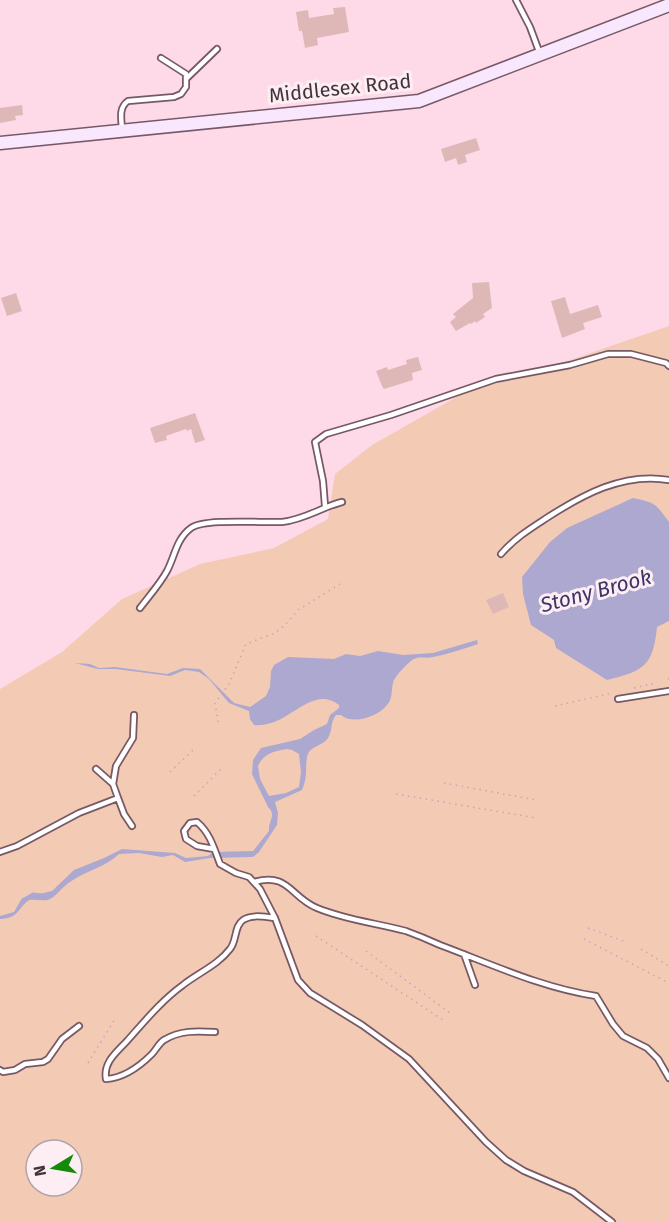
<svg xmlns="http://www.w3.org/2000/svg" width="669" height="1222" viewBox="0 0 669 1222" font-family="'Fira Sans',sans-serif">
<style>
.green{fill:#f3cbb5;fill-rule:evenodd}
.water{fill:#aca8d0;fill-rule:evenodd}
.lines{fill:none;stroke-linecap:round;stroke-linejoin:round}
.stream{stroke:#aca8d0;stroke-width:3}
.building{fill:#deb8b7}
.service-casing{stroke:#775966;stroke-width:8}
.secondary-casing{stroke:#775966;stroke-width:15}
.path{stroke:#c4a7b3;stroke-width:1.5;stroke-dasharray:1.5 4.5;stroke-linecap:butt}
.service{stroke:#fff;stroke-width:4.5}
.secondary{stroke:#f8e7fd;stroke-width:12}
.labels{text-anchor:middle;stroke-width:6;stroke-linejoin:round;paint-order:stroke}
.street-label{font-size:20px;fill:#403339;stroke:#fdeef4}
.water-label{font-size:21px;font-style:italic;fill:#3c3366;stroke:#fdeef4}
</style>
<rect width="100%" height="100%" fill="#fedae9"/>
<path class="green" d="M669,326V1222H0V689L62,652L122,599L200,564L274,548L328,519L335,474L372,445L467,391L518,378ZM36,1150H72V1186H36Z"/>
<path class="water" d="M633,498C656,503 655,503 669,522V621L657,627C653,666 644,671 607,680L556,648L554,640L531,625L523,594L522,577L550,542L567,528Z
M477,640L478,644C463,649 448,654 433,657C427,659 420,656 414,659C409,661 394,677 393,683C391,690 393,699 387,705C378,717 352,725 341,715H336C330,722 333,730 328,738C322,747 310,745 307,757C305,770 308,776 302,790L275,802L278,813L277,825L259,852L253,857L210,858L185,862L173,855L162,857L139,853L119,854C106,867 85,871 70,882C62,887 56,897 48,900C42,901 35,899 29,900C16,910 19,918 0,919V916L14,912L22,898L52,891L74,870L104,858L122,849L175,853L186,858L208,856L213,852L253,851L269,831C268,821 277,815 268,807L252,774L253,760L261,748L300,739L314,730L327,724L330,715L339,708V705C311,683 288,729 254,725L250,719L249,711L229,703L209,679L199,672L185,670L170,676L116,669H98L75,663L90,664L99,668L115,667L167,674L183,668L200,669L234,703L250,707L266,696L270,687L271,671L274,665L288,657L334,659L346,654L360,656L378,651L403,655L433,653ZM287,749L292,750L299,754L301,772L299,787L286,793L269,796L260,779L258,766C263,754 274,751 287,749Z"/>
<g class="lines">
<path class="stream" d="M26,898L33,894L42,895"/>
</g>
<path class="building" d="M345,7L349,32L317,38L318,45L305,48L302,31H299L296,12L308,10L309,18L334,14L333,8Z
M22,105L23,115L15,116L16,120L0,123V108Z
M476,138L480,150L465,155L467,162L458,165L456,158L445,162L441,149Z
M489,282L492,308L483,314L485,317L476,323L475,321L471,324L470,323L456,331L450,322L456,317L453,314L473,298L472,283Z
M16,293L22,311L7,316L1,298Z
M565,297L570,314L598,305L602,317L583,323L585,329L562,338L551,301Z
M418,357L422,370L412,373L413,380L384,389L382,386L376,371L387,367L388,370L407,364L406,360Z
M195,413L205,440L195,443L191,429L187,431L186,429L166,436L167,440L155,443L150,428Z
M503,593L509,607L493,614L486,600Z"/>
<g class="lines">
<g class="service-casing">
<path id="service" d="M516,0L530,27L540,54
M187,78L217,49
M122,128C121,118 119,107 128,101L174,97L181,94L186,87V74L161,58
M325,506L323,481L315,442L326,434L391,415L496,379L570,365L608,354H631L666,363L669,366
M501,554C514,539 528,530 545,519C582,495 623,472 669,480
M140,608C149,596 160,584 167,571C175,556 176,539 191,528C205,518 262,523 282,522C304,520 322,507 342,502
M618,699L669,691
M96,769L113,784L118,798
M113,784L116,766L133,738L134,715
M214,849L197,846L186,839L184,831L190,823L197,822C210,833 214,848 220,864L236,873L249,877L260,889L275,918L298,980L310,993L362,1025L409,1059L486,1142L506,1160L524,1171L573,1192L612,1222
M0,852L17,846L79,813L118,798L124,814L132,826
M254,882C289,872 290,897 317,908C346,920 376,923 406,931C417,935 429,940 440,945C491,964 542,988 596,996L613,1024L623,1036L647,1048L658,1059L669,1078
M464,954L475,985
M215,1032C197,1031 180,1030 164,1040C159,1043 156,1050 152,1054C139,1067 124,1078 106,1079C103,1062 117,1052 127,1041C145,1021 161,1001 183,985C198,973 218,965 230,949C237,941 234,926 243,920C252,914 264,917 275,918
M0,1070L3,1072L15,1070L25,1064L43,1062L48,1059L62,1039L79,1026"/>
</g>
<g class="secondary-casing">
<path id="secondary" d="M0,143L419,101L669,5"/>
</g>
<path class="path" d="M668,679H669
M634,688L656,683
M555,706L612,693
M218,722L215,703L229,684L246,644L275,633L285,625L298,610L340,584
M170,772L193,750
M444,783L536,800
M396,794L536,818
M194,796L223,767
M588,928L626,942
M316,936L446,1022
M584,939L669,983
M641,949L669,966
M366,951L450,1013
M88,1063L115,1019"/>
<use href="#service" class="service"/>
<use href="#secondary" class="secondary"/>
</g>
<g class="labels">
<g class="street-label">
<text transform="translate(340 88) rotate(-6)" y="7">Middlesex Road</text>
</g>
<g class="water-label">
<text transform="translate(596 591) rotate(-15)" y="7">Stony Brook</text>
</g>
</g>
<g transform="translate(54 1168) rotate(259)"><circle r="28" fill="#fdeef4" stroke="#b1a3a9" stroke-width="1.5"/>
<path d="M0-4.5L10 22L0 15L-10 22Z" fill="#168909"/>
<text y="-9" font-size="16" font-weight="bold" text-anchor="middle" fill="#403339">N</text>
</g>
</svg>
